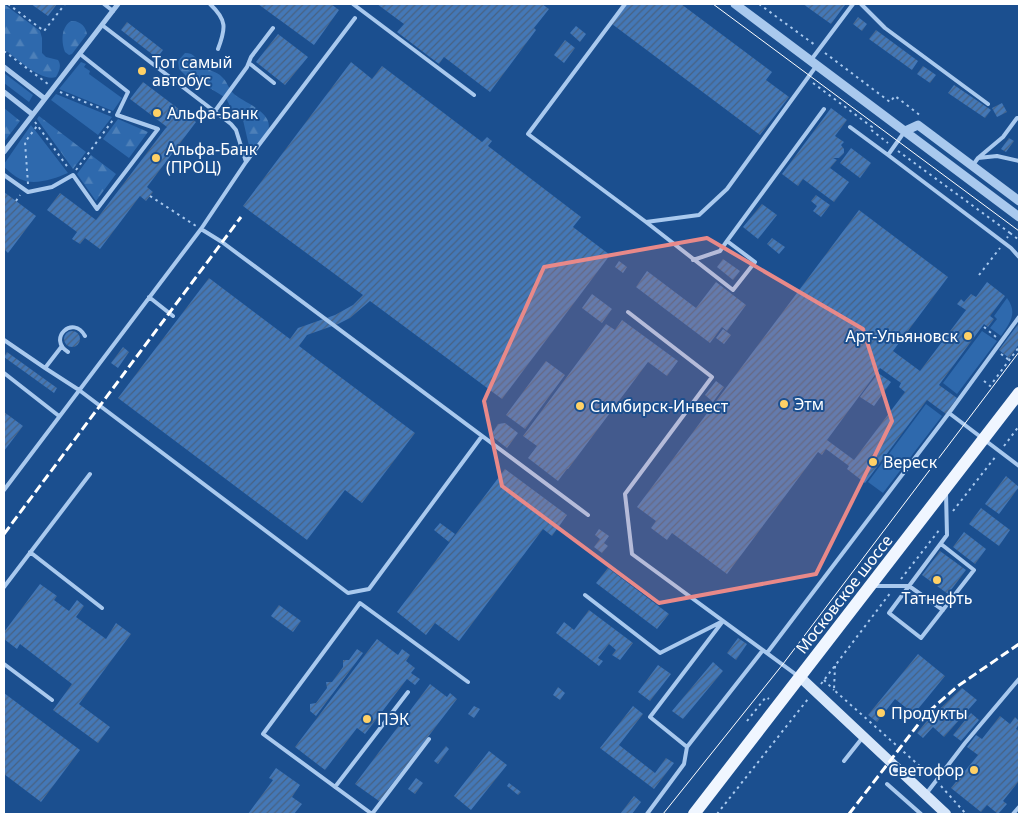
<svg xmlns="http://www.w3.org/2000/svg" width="1023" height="818" viewBox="0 0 1023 818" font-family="'Noto Sans',sans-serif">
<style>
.green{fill:#2e69ad}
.forest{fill:url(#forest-firs)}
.building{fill:url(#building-hatch);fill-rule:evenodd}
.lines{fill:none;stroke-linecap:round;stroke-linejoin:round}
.path{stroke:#a9c9ee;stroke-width:2;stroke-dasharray:2.5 4;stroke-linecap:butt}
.service{stroke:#a9c9ee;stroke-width:4}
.minor{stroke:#a9c9ee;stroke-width:5}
.tertiary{stroke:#a9c9ee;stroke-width:9}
.secondary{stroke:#d6e6fa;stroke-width:10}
.primary{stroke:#f0f6ff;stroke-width:12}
.tram{stroke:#fff;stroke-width:1}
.rail{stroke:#fff;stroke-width:3;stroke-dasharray:9 4;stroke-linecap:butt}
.marked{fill:#e88989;fill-opacity:0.2;stroke:#e88989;stroke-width:4;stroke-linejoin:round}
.poi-dot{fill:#ffd166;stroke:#1b4f8f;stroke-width:2}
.labels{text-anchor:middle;stroke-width:4;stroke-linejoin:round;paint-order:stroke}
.poi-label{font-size:16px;fill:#fff;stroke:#1b4f8f;text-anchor:start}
.street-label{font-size:16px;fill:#fff;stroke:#1b4f8f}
</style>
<defs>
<pattern id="forest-firs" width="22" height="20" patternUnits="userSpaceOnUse" patternTransform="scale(1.25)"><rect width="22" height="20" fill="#2e69ad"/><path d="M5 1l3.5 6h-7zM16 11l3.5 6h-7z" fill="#4d80b9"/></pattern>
<pattern id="building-hatch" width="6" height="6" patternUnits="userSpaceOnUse" patternTransform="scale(1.25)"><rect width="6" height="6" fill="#4478b7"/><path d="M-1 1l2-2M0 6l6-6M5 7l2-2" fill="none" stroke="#486282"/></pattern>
</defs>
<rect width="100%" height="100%" fill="#1b4f8f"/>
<path class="green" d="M81,62L86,64L84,67L90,71L89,74L122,98L113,111L59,89Z
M4,73L33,95L29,102L4,83Z
M56,94L112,117L98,135L51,100Z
M31,125L68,173C54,179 34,186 20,179C14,176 9,171 4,167V164Z
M1007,298C1018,313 1010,323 1001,336L990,328L997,319L994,316Z
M982,331L997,341L957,394L943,383Z
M926,404L942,416L883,493L868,482Z"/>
<path class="forest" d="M4,4L40,31L42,38V53L46,57L58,60C62,66 59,71 56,77C41,82 16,58 4,49Z
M71,21C80,20 86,27 87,34L72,54L69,55L65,52C61,42 61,27 71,21Z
M185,53C195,53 196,59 202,66C208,71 217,71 222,77C227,81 228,88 233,93C243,103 281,114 265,136C261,141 257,146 251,148L249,146L243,120L231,108L226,98L208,87L187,77L179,69L178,61Z
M4,108L20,121L4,142Z
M39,116L86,152L73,169L37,119Z
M118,119L148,132L129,158L103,139Z
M91,155L116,174L96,201L77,174Z"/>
<path class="building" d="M31,4H57L48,16Z
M258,4H331L339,10L314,45Z
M377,4H542L549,9L534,28L536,30L490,92L444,57L439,64L397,32L404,24Z
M627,4H681L772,72L766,80L789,97L760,135L612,24Z
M803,4H843L845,5L831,24Z
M858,17L867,24L862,31L853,24Z
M127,22L163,50L157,58L121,30Z
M576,26L586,34L580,42L570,33Z
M876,30L918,61L912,70L869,39Z
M278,34L308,57L285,85L256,62Z
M565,40L575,48L564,63L554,55Z
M351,62L372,79L382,66L482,142L487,137L492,141L488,146L581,217L573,227L610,255L502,399L370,301L350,318L338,324L307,335L299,346L415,433L362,503L345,490L307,540L118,398L209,278L290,339L298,328L335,315L353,305L363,295L243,206Z
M923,66L936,75L930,83L917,74Z
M143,82L196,122L147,187L153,192L146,201L140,196L100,249L85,238L80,244L72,239L77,232L47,210L60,193L96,220L165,129L167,127L130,99Z
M954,85L991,110L985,118L948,93Z
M1002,103L1007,112L997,117L992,108Z
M831,108L847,120L835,136L844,142L841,145L844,149V153L839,158H833L837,160L830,168L849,182L834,202L803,179L798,186L782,174Z
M1009,138L1014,141L1006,152L1001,149Z
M851,148L871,163L860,178L840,163Z
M4,192L36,216L8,253L4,249Z
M816,195L830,205L821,217L813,211L817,206L811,201Z
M762,204L777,215L758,239L743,227Z
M859,210L948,277L893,351L920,371L966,310L957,304L961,299L964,302L971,294L976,297L987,282L1005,296L990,316L994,319L988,327L984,324L939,385L957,398L946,414L927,400L865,483L847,469L849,466L826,449L822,455L818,452L727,574L672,533L667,540L651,528L656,521L637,507ZM880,368L901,383L899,387L905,392L854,460L827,440Z
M772,238L785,247L779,254L767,244Z
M723,259L740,271L733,280L717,267Z
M619,261L627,267L623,273L615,267Z
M647,271L696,308L716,282L746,305L727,331L722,327L710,343L636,287Z
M592,294L612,309L602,323L582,308Z
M622,320L678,361L667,376L648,362L568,469H567L558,481L528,458L537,446L523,436L606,324L615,330Z
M1019,323V344L1009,358L999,350Z
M723,329L731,335L724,344L716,338Z
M64 339a8 8 0 1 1 16 0a8 8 0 1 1-16 0Z
M123,347L129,352L118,368L111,363Z
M7,352L57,388L54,393L4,357Z
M546,361L565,375L525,429L506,415Z
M878,373L891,382L874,406L860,397Z
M716,381L724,387L713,402L705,395Z
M4,412L23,426L4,451Z
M505,423L518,433L507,448L494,438L493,432L498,424Z
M505,469L567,515L552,536L543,529L459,641L435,623L426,635L397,612Z
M1006,476L1019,487L999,514L985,504Z
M981,508L1010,530L999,546L969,524Z
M440,523L455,534L449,542L434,530Z
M599,529L609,536L604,543L608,546L602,553L594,547L600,539L595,535Z
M964,532L986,549L975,564L953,547Z
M940,551L966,570L948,594L922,575Z
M608,568L669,614L657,629L596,583Z
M40,584L57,596L54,600L69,611L77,600L84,606L76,617L106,639L116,623L131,634L79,704L110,727L98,743L53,710L72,684L20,644L17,649L4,639V632Z
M279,605L301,621L293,632L271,616Z
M589,610L633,643L620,660L612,655L616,650L609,644L598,658L603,661L599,666L556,633L564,622L574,630Z
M738,638L747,644L736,660L727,653Z
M377,639L398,655L402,649L410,655L406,661L415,668L411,673L420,679L415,685L407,679L365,734L357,728L325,770L295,747Z
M357,649L363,653L316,716L310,711V704L316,703L327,688L326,682H332L343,667V660H349Z
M918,654L945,676L914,714L895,699L877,722L868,715Z
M713,662L723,671L683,719L672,711Z
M658,665L671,674L650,701L638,692Z
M430,684L447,697L450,693L457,699L379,801L355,784Z
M558,687L565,693L560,700L553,695Z
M962,688L977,700L944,737L933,727L923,738L917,733L926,722Z
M4,693L80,750L41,802L4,774Z
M474,706L480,709L474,718L468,714Z
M633,706L643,714L619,745L655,773L666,758L674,763L654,789L600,748Z
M971,713L979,720L961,741L953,735Z
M1000,716L1010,724L1015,717L1019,721V724L1016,729L1019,731V781L1003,801L1007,804L998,814L987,805L981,812L951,788L978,755L967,747L976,735L982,739Z
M446,746L449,749L438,764L434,761Z
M489,751L507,765L471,810L454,796Z
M276,768L300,785L292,797L302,804L294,814H248L273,780L269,778Z
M416,778L423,783L415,794L408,789Z
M509,783L521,792L518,795L507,786Z
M634,796L641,802L632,814H620Z"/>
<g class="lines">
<path class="path" d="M8,4L44,31L65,4
M759,4L815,45
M4,51L48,84
M825,53L890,102L895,96L921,116
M813,83L872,127L870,129L888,143
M60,92L112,113
M35,122L69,169
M898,151L1010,233L1007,238
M76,170L113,120
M28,184L25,142L37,126
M150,196L196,226
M16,201L20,195
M1010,233L1019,240
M979,275L1000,248
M984,327L996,337
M1001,354L1009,360
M984,381L990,386L1019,347
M1004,446L1019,426
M953,511L996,456
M901,579L940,529
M835,666L834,690L931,776
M824,680L834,690
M821,684L891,592
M747,721L766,697L769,699
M941,786L966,814
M717,814L808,699"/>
<path class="service" d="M104,4L113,11
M210,4C227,20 226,28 218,49
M353,4L474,95
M625,4L528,134L646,222L699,215L727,189L817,65
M861,4L885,28L988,104
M102,25L231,124L236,130L246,162
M811,60L853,4
M249,63L274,83
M215,111L247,67L251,57L273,28
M850,127L888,155
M905,131L888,155L1011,248L1019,257
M978,158L1003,137L1017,118H1019
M973,165L978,158L997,156L1019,161
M4,175L28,192L52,187L73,175L97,209L158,129L117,115L128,92L80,54
M646,222L733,290L755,262L727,241L720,251L693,260
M201,229L222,242L588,515
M727,241L824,109
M149,297L173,316
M628,312L712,377L625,494L632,554L798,676
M1019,317L949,413L1019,466
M4,340L45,368
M62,346L45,368L79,390L348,593L369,589L482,436
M68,352C47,339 73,314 85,336
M4,373L59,416
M4,490L201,229L246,162L355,18
M941,544L974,570L921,638L889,613L909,586L943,610
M30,552L102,608
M874,586H909L947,535L946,493
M4,587L90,474
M585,595L660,653L721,622
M767,653L949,413
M4,664L52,700
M687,747L650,717L723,621
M844,761L863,737
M887,784L921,814
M335,787L408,692
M926,794L965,743L1019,679
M372,814L263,734L360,603L468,682
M372,814L429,739
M647,814L684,764L687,747L763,650
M1013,814L1019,807"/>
<path class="minor" d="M4,67L44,98
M4,92L32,114
M4,152L118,4"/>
<path class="tertiary" d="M735,4L1019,217
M905,131L918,125L1019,201"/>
<path class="secondary" d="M800,677L946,814"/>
<path class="primary" d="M694,814L1019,393"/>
<path class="tram" d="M713,4L1019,231
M663,814L783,664L1019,352"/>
<path class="rail" d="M4,534L241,217
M849,814L927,713L958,686L1019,644"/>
</g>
<path class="marked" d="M707,238L863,329L892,421L816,574L659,603L502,486L484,401L544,267Z"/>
<g class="poi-dot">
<circle cx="142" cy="71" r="5"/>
<circle cx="157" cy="113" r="5"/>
<circle cx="156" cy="158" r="5"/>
<circle cx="968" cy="336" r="5"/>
<circle cx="784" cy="404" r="5"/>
<circle cx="580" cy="406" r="5"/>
<circle cx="873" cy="462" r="5"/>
<circle cx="937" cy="580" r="5"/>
<circle cx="881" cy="713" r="5"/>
<circle cx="367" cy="719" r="5"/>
<circle cx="974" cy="770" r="5"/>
</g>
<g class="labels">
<g class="poi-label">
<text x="152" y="68">Тот самый<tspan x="152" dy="18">автобус</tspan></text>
<text x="167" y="119">Альфа-Банк</text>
<text x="166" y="155">Альфа-Банк<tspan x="166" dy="18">(ПРОЦ)</tspan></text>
<text x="958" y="342" text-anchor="end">Арт-Ульяновск</text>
<text x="794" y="410">Этм</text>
<text x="590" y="412">Симбирск-Инвест</text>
<text x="883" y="468">Вереск</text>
<text x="937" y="604" text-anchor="middle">Татнефть</text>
<text x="891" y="719">Продукты</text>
<text x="377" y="725">ПЭК</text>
<text x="964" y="776" text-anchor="end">Светофор</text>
</g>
<g class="street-label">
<text transform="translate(844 594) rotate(-52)" y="6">Московское шоссе</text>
</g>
</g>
<rect width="1023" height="818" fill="none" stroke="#ffffff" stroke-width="10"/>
</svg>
